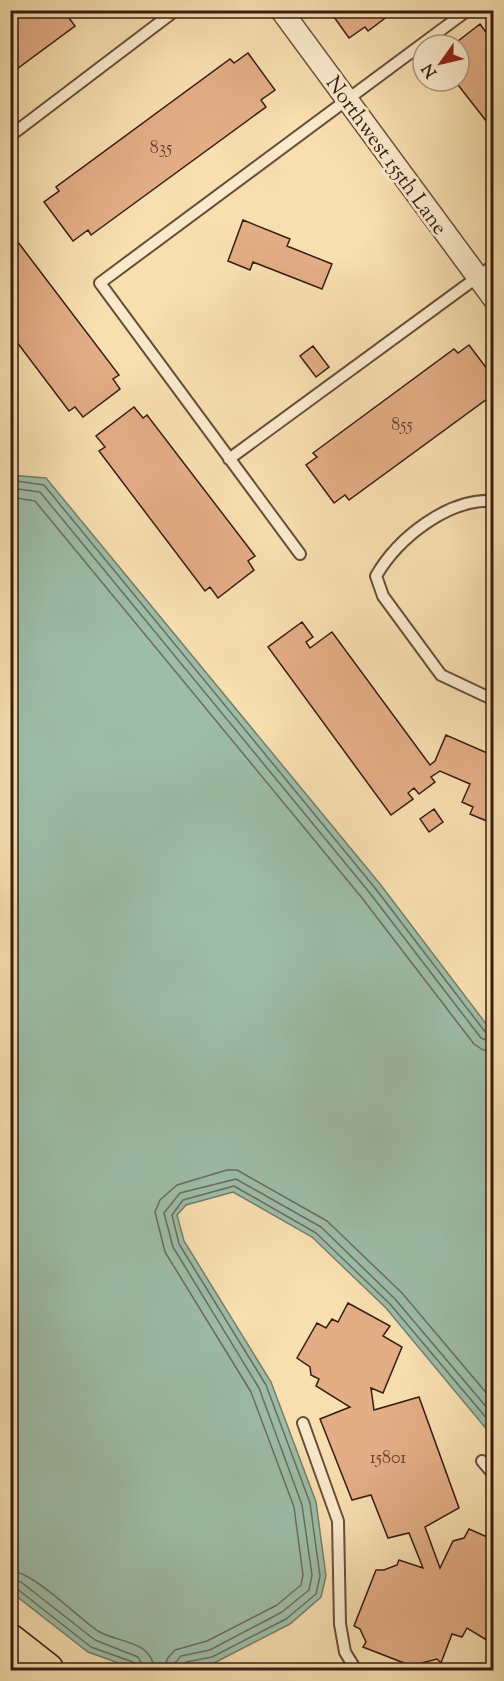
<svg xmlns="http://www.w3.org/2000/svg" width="504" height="1681" viewBox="0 0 504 1681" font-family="'Sorts Mill Goudy',serif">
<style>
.water{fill:#9dbda9;stroke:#757d6c;stroke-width:1.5}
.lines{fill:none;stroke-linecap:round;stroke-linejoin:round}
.shore{stroke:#6a6c5d;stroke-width:1.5}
.building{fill:#e3ad86;stroke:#381c11;stroke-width:1.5}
.lane-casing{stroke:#684d39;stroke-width:14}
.street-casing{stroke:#684d39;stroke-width:24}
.primary-casing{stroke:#381c11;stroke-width:36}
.lane{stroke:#faeacc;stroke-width:10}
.street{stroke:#faeacc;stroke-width:21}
.primary{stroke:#f8dfb0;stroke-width:33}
.labels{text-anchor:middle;stroke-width:6;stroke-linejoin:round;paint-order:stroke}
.number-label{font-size:18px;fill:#63402e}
.street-label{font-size:21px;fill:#381c11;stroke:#faeacc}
</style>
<rect width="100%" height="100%" fill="#f8dfb0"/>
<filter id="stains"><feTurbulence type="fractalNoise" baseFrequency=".00333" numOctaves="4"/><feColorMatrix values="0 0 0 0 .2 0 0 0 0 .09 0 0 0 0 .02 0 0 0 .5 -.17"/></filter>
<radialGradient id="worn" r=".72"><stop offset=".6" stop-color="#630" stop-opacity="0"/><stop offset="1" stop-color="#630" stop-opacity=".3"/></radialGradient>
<path class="water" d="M10,475L46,478L380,884L493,1033V1437L386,1308L312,1237L233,1192L186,1205L177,1215L184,1241L271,1382L316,1502L326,1576L321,1597L290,1624L214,1663L174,1670H138L88,1652L11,1592Z"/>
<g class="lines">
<path class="shore" d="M10,480L44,485L375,888L486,1033L494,1035
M10,488L40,492L369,892L481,1038L494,1043
M10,497L35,501L362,898L474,1044L483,1050L494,1052
M10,1571C33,1571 77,1617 98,1631C117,1643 153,1640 154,1670
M10,1580L21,1582L95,1640L138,1657L145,1670
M10,1587L16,1588L91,1647L133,1662L137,1670
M165,1670L167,1659L175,1650L207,1641L277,1605L301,1585L303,1575L294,1507L251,1392L165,1252L155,1212L160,1200L177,1185L227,1170H237L327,1221L402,1293L494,1402
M174,1670L175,1663L181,1656L210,1650L282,1612L309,1590L312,1575L302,1505L259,1388L173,1247L164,1213L180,1193L236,1179L321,1227L395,1299L494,1416
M182,1670L186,1662L212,1657L286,1619L316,1594L320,1576L310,1503L266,1385L179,1244L172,1215L183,1200L234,1186L316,1233L390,1304L494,1427"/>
</g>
<path class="building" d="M10,10H63L75,26L10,74Z
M329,10H396L368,31L365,27L349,38Z
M480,24L488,35L494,31V131L455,81H459V45H453Z
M248,53L275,90L261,100L266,107L91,235L88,230L73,241L44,202L59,191L56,187L230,59L234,63Z
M243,220L290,239L287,246L332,264L322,289L253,262L250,270L228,261Z
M11,233L119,375L113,379L120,389L83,417L75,407L69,411L10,333Z
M469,345L494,378V390L489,393L491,396L349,500L345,495L334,503L306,465L317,457L313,453L454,349L458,353Z
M313,346L329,367L316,377L300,356Z
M134,407L143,418L147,415L255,556L248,561L254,570L218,598L210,587L205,591L99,451L105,447L96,436Z
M302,622L313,637L306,642L310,648L332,632L430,765L435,761L446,735L494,756V824L470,814L473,807L462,802L470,784L440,771L431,777L435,782L419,794L414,788L408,793L413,799L391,815L268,647Z
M434,809L443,822L429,832L420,819Z
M348,1303L390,1326L383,1336L402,1347L383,1393L371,1388L374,1410L419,1397L459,1508L425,1527L440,1568L453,1541L464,1538L469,1529L494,1540V1638L490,1642L467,1628L462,1637L452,1634L441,1663L437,1659L422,1663L417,1668L363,1647L366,1642L360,1629L354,1626L376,1570H384L397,1565L399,1560L423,1568L409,1533L388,1538L371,1495L352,1500L320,1419L350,1407L316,1386L319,1379L311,1375L310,1367L297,1358L317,1323L326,1328L332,1319L338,1322Z"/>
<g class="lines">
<g class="lane-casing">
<path id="lane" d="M10,136L176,10
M229,459L494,265
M494,501C448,498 398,538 376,576L383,596L441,675L494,700
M300,554L100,283L468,10
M303,1423L338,1521L340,1624L345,1652L356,1670
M482,1461L494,1475"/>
</g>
<g class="street-casing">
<path id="street" d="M281,10L494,299"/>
</g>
<g class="primary-casing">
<path id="primary" d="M10,1641L47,1670"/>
</g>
<use href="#lane" class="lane"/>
<use href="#street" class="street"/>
<use href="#primary" class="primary"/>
</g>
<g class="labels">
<g class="number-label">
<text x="161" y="153">835</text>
<text x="402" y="430">855</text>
<text x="388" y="1463">15801</text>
</g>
<g class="street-label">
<text transform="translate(387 155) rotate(54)" y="7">Northwest 155th Lane</text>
</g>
</g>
<rect width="504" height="1681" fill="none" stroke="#f8dfb0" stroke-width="36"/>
<rect x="12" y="12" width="480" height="1657" fill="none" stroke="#381c11" stroke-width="3"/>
<rect x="18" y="18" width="468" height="1645" fill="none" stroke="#381c11" stroke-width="1.5"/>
<g transform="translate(441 63) rotate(236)"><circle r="28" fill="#faeacc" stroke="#ac9881" stroke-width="1.5"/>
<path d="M0-4.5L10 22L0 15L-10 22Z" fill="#8f2418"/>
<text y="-9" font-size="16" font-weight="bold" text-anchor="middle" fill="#381c11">N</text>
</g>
<rect width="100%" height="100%" filter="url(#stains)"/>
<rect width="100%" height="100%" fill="url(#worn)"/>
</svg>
